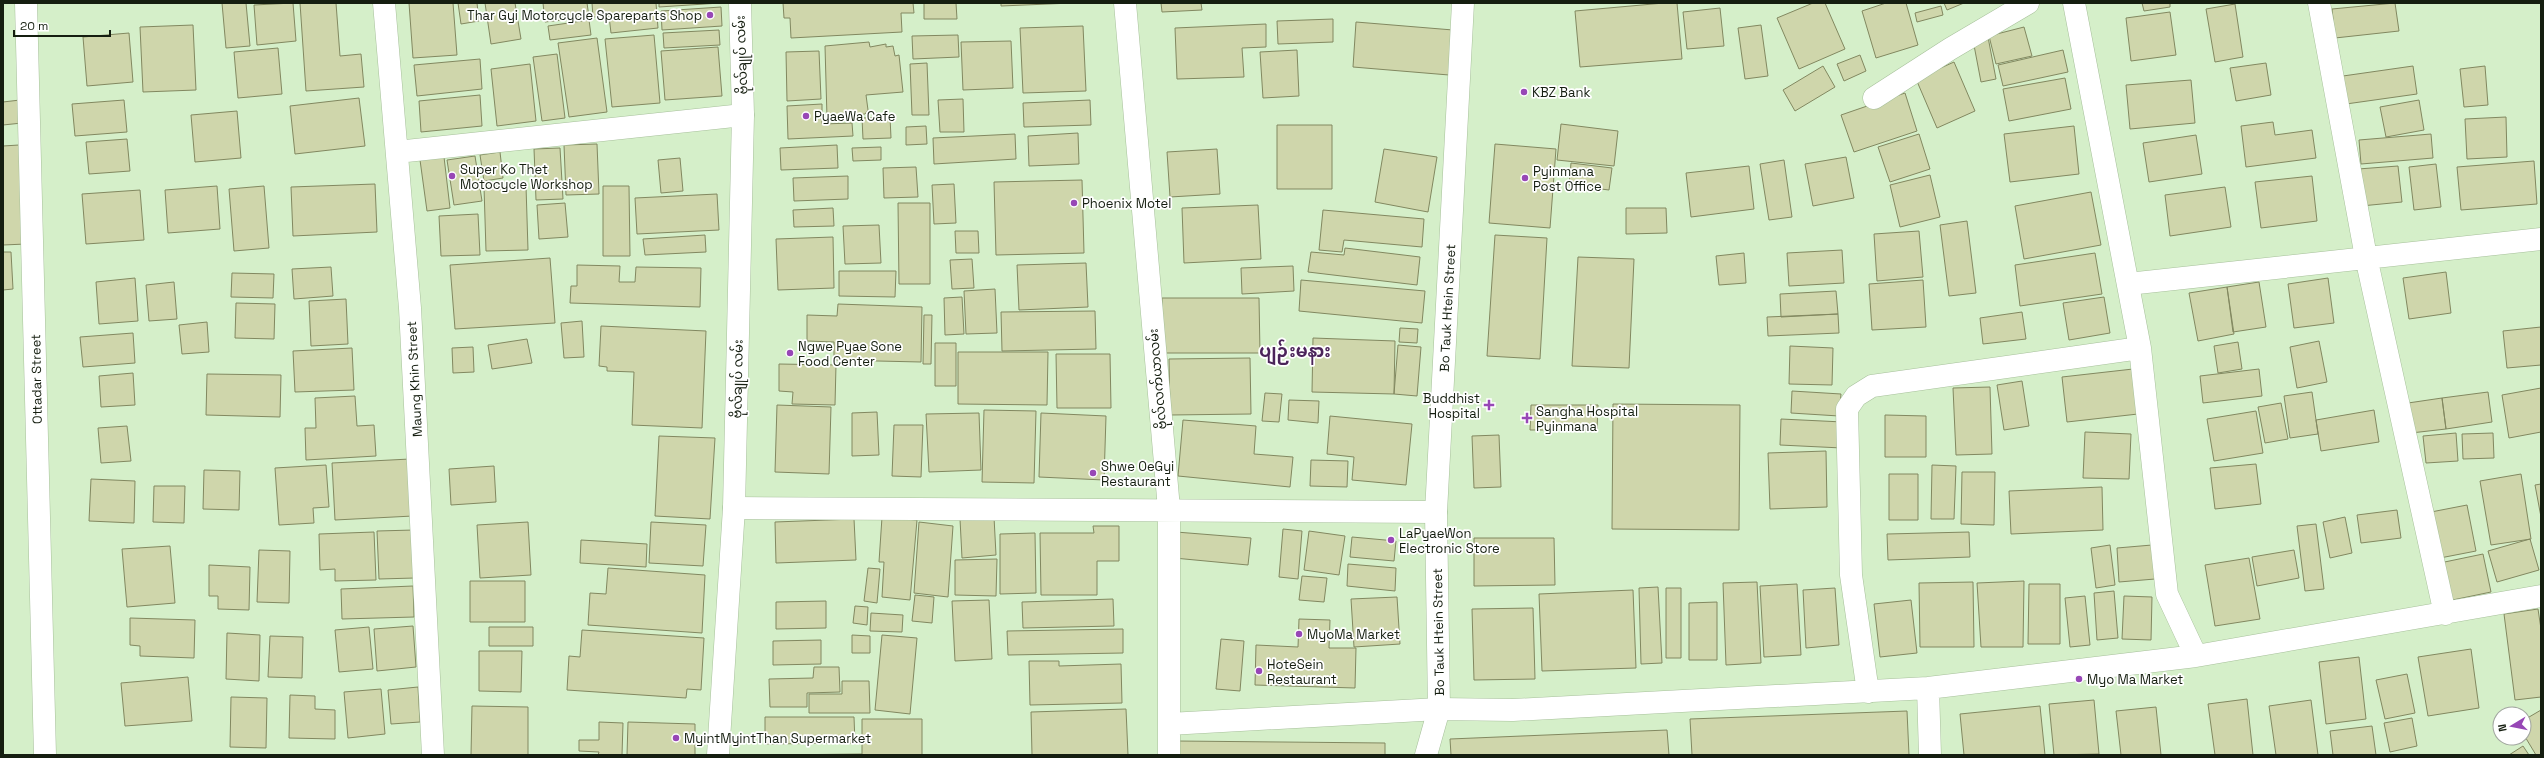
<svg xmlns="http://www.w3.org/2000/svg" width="2544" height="758" viewBox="0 0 2544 758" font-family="'Space Grotesk','Noto Sans Myanmar',sans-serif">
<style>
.building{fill:#cfd6ab;stroke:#828860}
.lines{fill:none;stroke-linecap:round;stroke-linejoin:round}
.minor-casing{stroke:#a7c09b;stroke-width:23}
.tertiary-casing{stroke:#a7c09b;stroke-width:23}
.secondary-casing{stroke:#a7c09b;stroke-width:23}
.minor{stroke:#fff;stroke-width:22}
.tertiary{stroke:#fff;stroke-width:22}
.secondary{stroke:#fff;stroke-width:22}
.poi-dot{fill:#9747b6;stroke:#fff;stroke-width:1.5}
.labels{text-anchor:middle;stroke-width:3.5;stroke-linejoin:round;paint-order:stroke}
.poi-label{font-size:13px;fill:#151e10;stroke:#fff;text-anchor:start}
.street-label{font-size:13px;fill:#151e10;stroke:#fff}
.district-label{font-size:17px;font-weight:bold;fill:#4b245a;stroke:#fff}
</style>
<rect width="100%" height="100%" fill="#d5efc9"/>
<path class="building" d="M222,3H246L250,46L226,48Z
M293,3L296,41L257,45L254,5Z
M300,3H336L340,56L361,54L364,87L306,91Z
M409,3H453L457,55L413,58Z
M458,3H477L479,21L461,24Z
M485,3H515L521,39L491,44Z
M543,3H587L589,17L545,22Z
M592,3H656L658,28L611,33L609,16L593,17Z
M659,3H720L659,7Z
M783,3H913L914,13H901L902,32L791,38L790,18H784Z
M924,3H956L957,19H924Z
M1001,3H1072L1001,6Z
M1161,3H1201L1202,10L1162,12Z
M1664,3H1677L1682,59L1580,67L1575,11Z
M1813,3H1825L1845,49L1799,69L1777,18Z
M1886,3H1906L1918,45L1876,58L1862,11Z
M1944,3H1964L1947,10Z
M2142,3H2170V7L2144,11Z
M2395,3L2399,31L2335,38L2332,9Z
M2235,4L2243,57L2215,62L2206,9Z
M1941,6L1943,15L1917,22L1915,13Z
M721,7L722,26L662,30L661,11Z
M1720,8L1724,46L1687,49L1683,12Z
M2170,12L2176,55L2131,61L2126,18Z
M1333,19V42L1278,44L1277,21Z
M589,20L591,35L550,40L548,26Z
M1356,22L1453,30L1449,75L1353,67Z
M1266,24V47L1242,48L1244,77L1177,79L1175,28Z
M193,25L196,90L143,92L140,27Z
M1761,25L1768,76L1745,79L1738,28Z
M1083,26L1086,91L1023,93L1020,28Z
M2024,27L2032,56L1996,64L1989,36Z
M719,30L720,45L664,48L663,33Z
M129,33L133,82L87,86L83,37Z
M654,35L660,103L612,107L605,39Z
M958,35L959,57L913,59L912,36Z
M1988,37L1996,79L1981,82L1973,40Z
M597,38L607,112L569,117L558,43Z
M1011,41L1013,88L963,90L961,42Z
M869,42L870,47L886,44V47L893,46L895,56L899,55L903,92L866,95L868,110L865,114L827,118L825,46Z
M718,47L722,96L665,100L661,51Z
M278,48L282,94L238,98L234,52Z
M1297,50L1299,96L1263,98L1260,52Z
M2063,50L2068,72L2003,86L1998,65Z
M819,51L821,99L787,101L786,52Z
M557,54L565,118L542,121L533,57Z
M1860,55L1866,71L1844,81L1837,64Z
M480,59L482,89L417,96L414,65Z
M1954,62L1975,111L1937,128L1916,79Z
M927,63L929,115H912L910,64Z
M2266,63L2271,95L2236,101L2230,68Z
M530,64L536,121L497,126L491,69Z
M1823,66L1835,87L1795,111L1783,90Z
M2413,66L2417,94L2346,104L2343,76Z
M2485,66L2488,105L2464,107L2460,69Z
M2065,78L2071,109L2009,121L2003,89Z
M2191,80L2195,123L2130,129L2126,85Z
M1905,93L1917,131L1854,152L1841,115Z
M480,95L482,126L421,132L419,101Z
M359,98L365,146L295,154L290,106Z
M963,99L964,132H940L938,100Z
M20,100L22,123L3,125V102Z
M124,100L127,132L75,136L72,104Z
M1090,100L1091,125L1024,127L1023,103Z
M2419,100L2424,130L2386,137L2380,107Z
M822,104V124L852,123L853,136L788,139L787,106Z
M237,111L241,158L195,162L191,115Z
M890,117L891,138L863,139L862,118Z
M2506,117L2507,157L2467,159L2465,119Z
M2273,122L2275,135L2312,130L2316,158L2246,167L2241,126Z
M1561,124L1618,131L1614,166L1557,160Z
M1277,125H1332V189H1277Z
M926,126L927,144L906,145V127Z
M2074,126L2079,174L2010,182L2004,134Z
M1078,133L1079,164L1029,166L1028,136Z
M1015,134L1016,159L934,164L933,138Z
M1919,134L1930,169L1890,182L1878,147Z
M2431,134L2433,158L2361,164L2359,140Z
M2196,135L2202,174L2149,182L2143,143Z
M127,139L130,171L89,174L86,142Z
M597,144L599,194L566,195L564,145Z
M1495,144L1556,149L1550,228L1489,223Z
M19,145L26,244L3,245V146Z
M837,145L838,168L781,170L780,148Z
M881,147V160L853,161L852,148Z
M560,148L563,199L536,200L534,149Z
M1217,149L1220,194L1170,197L1167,152Z
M1384,149L1437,157L1428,212L1375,202Z
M500,152L503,178L484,181L480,155Z
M475,156L482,201L454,205L447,160Z
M444,157L450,208L427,211L420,160Z
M1846,157L1854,198L1813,206L1805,164Z
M680,158L683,191L661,193L658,160Z
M1784,160L1792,217L1769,220L1760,164Z
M2534,161L2537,204L2461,210L2457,167Z
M1571,163L1612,168L1609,190L1569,185Z
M2436,164L2441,207L2414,210L2409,167Z
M1749,166L1754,209L1691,217L1686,173Z
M2398,166L2402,202L2361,206L2358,169Z
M916,167L918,197L884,198L883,168Z
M1930,175L1940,217L1900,227L1890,185Z
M848,176V199L794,201L793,178Z
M2312,176L2317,221L2261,228L2255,182Z
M1082,180L1084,253L996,255L994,182Z
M375,184L377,232L293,236L291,187Z
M954,184L956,223L934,224L932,185Z
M217,186L220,229L168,233L165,190Z
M264,186L269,248L234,251L229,189Z
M526,186L528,250L486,251L484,187Z
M603,186H629L630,256H603Z
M2225,187L2231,227L2170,236L2165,195Z
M140,190L144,240L86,244L82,194Z
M2091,192L2101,245L2024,259L2015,206Z
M717,194L719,230L637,234L635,198Z
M565,203L568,237L539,239L537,205Z
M898,203H930V284H899Z
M1258,205L1261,259L1184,263L1182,208Z
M833,208L834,226L794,227L793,210Z
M1626,208H1666L1667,233L1626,234Z
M1323,210L1424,219L1422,247L1344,240L1342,252L1319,250Z
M478,214L480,255L441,256L439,216Z
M1967,221L1976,293L1949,296L1940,225Z
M879,225L881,263L845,264L843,226Z
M955,231H978L979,253H956Z
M1919,231L1923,277L1877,281L1874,234Z
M705,235L706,252L645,255L643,239Z
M1495,235L1547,238L1540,359L1487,356Z
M833,237L834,288L778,290L776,239Z
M1345,248L1420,257L1417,285L1308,272L1311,252L1344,255Z
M1842,250L1844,283L1789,286L1787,253Z
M3,252H11L13,289L3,290Z
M1744,253L1746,283L1719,285L1716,256Z
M2095,253L2102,294L2020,306L2015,265Z
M1578,257L1634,259L1629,368L1572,366Z
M550,258L555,323L455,329L450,265Z
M972,259L974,288L952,289L950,260Z
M1086,263L1088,307L1019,310L1017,265Z
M577,265L620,266L619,282H635L636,267L701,268L700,307L570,303L571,286H577Z
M1293,266L1294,291L1242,294L1241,268Z
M331,267L333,296L294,299L292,269Z
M839,271H896L895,297L839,296Z
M2446,272L2451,313L2409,319L2403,278Z
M232,273L274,274L273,298L231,297Z
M135,278L138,321L99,324L96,282Z
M2328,278L2334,323L2294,328L2288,284Z
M1301,280L1425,291L1422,323L1299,311Z
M1923,280L1926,327L1872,330L1869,284Z
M174,282L177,319L149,321L146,285Z
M2259,282L2266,327L2233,332L2227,287Z
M2227,287L2234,334L2198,341L2189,293Z
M995,289L997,333L966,334L964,291Z
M1836,291L1838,314L1781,317L1780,294Z
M962,297L964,334L945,335L944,298Z
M2104,297L2110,333L2069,340L2063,303Z
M1162,298H1259L1260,353H1162Z
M346,299L348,344L311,346L309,301Z
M236,303L275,304L274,339L235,338Z
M838,304L922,307L921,362L834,360V342L807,341V315L837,316Z
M1095,311L1096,349L1002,351L1001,312Z
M2022,312L2026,339L1983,344L1980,318Z
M1838,314L1839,333L1768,336L1767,317Z
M924,315H932L931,364H923Z
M582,321L584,357L564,358L561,323Z
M207,322L209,352L182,354L179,325Z
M601,326L706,331L702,428L632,425L634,372L607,371V367L599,366Z
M2541,327V365L2507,368L2503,331Z
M1400,328L1418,329L1417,343L1399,342Z
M133,333L135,363L83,367L80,337Z
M1313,338L1395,341L1394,394L1312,392Z
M527,339L532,363L492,369L488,345Z
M2319,341L2327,382L2297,388L2290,347Z
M2238,342L2242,369L2218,373L2214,346Z
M935,343H956V386H935Z
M1398,345L1421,347L1417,396L1394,394Z
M1790,346L1833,348L1832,385L1789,384Z
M473,347L474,372L453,373L452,348Z
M352,348L354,390L295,392L293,351Z
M958,352H1048L1047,405L958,404Z
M1056,354H1110L1111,408H1057Z
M1250,358L1251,414L1170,415L1169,359Z
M779,364L836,365L835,405L792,404L793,392L779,391Z
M2133,369L2138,414L2067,422L2062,377Z
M2259,369L2262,396L2203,403L2200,376Z
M133,373L135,405L101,407L99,376Z
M207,374L281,375L280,417L206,415Z
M2022,381L2029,426L2004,430L1997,385Z
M1990,387L1992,454L1956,455L1953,388Z
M2541,388V432L2509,438L2502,395Z
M1792,391L1841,394L1839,416L1791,413Z
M2312,392L2318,434L2290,438L2284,396Z
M2488,392L2492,422L2446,429L2442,398Z
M1265,393L1282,394L1279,422L1262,421Z
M355,396L357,426L374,425L376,456L306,460L305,428H316L315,398Z
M2442,398L2446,429L2411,433L2408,403Z
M1289,400L1319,401L1318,423L1288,420Z
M2281,403L2288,439L2265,443L2258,407Z
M1613,404L1740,405L1739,530L1612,529Z
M777,405L831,407L829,474L775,472Z
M1531,405H1598L1597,430H1530Z
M984,410L1036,411L1034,483L982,482Z
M2374,410L2379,442L2321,451L2316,420Z
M2256,411L2263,453L2214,461L2207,419Z
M877,412L879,455L852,456V413Z
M979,413L981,470L929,472L926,414Z
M1041,413L1106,416L1104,480L1039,477Z
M1885,415L1926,416V457H1885Z
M1330,416L1412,424L1406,485L1352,480L1354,457L1327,454Z
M1781,419L1843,422L1842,448L1780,445Z
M1183,420L1256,426L1254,454L1293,457L1290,487L1178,476Z
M894,425H923L921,477L892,476Z
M127,426L131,461L101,463L98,428Z
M2085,432L2131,434L2129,479L2083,478Z
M2456,433L2458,461L2426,463L2423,436Z
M2493,433L2494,458L2463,459L2462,434Z
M1499,435L1501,487L1474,488L1472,436Z
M659,436L715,438L710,519L655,516Z
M1826,451L1827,507L1770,509L1768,453Z
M410,459L413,516L335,520L332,463Z
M1311,460L1348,461L1347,487L1310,486Z
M2256,464L2261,504L2215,509L2210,468Z
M326,465L329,507L313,508L314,523L279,525L275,468Z
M1932,465L1956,466L1954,519H1931Z
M494,466L496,502L451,505L449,469Z
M204,470L240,471L239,510L203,509Z
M1962,472H1995L1994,525L1961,524Z
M1889,474H1918V520H1889Z
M2521,474L2531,539L2491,545L2480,481Z
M91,479L135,481L134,523L89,521Z
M2541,484V517L2535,485Z
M154,486H185L184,523L153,522Z
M2102,487L2103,530L2011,534L2009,491Z
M2467,505L2476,551L2440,558L2431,512Z
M2397,510L2401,538L2361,543L2357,515Z
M882,517L917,520L910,600L882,597L884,562H879Z
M994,517L996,555L962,558L960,519Z
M2345,517L2352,553L2330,558L2323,522Z
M854,519L856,560L776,563L775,522Z
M528,522L531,575L480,578L477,525Z
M651,522L706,525L703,566L649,563Z
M919,522L953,526L948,597L914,593Z
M2316,524L2324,589L2305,591L2297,526Z
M1093,526H1119V561H1097V595H1041L1040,533H1094Z
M1283,529L1302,531L1298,579L1279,577Z
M414,530L415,578L379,579L377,531Z
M1309,531L1345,536L1339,575L1304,570Z
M374,532L376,580L335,581V569L320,570L319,534Z
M1176,532L1251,538L1248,565L1174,558Z
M1969,532L1970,557L1888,560L1887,534Z
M1035,533L1036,593L1000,594V534Z
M1352,537L1396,541L1394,561L1350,557Z
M1474,538H1554L1555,585L1474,586Z
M2530,539L2539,570L2497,582L2488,551Z
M581,540L647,544L646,567L580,563Z
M2110,545L2115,585L2096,588L2091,548Z
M2152,545L2155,579L2119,582L2117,548Z
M170,546L175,603L127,607L122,549Z
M259,550L290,551L289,603L257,602Z
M2294,550L2299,578L2257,586L2252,557Z
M2483,554L2491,592L2443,602L2435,564Z
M2249,558L2260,619L2215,626L2205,565Z
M997,559L996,596L955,595V560Z
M1348,564L1396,568L1395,591L1347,586Z
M209,565L250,567L249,610L218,609V596H209Z
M608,568L705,575L702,633L588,625L590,593L606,594Z
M868,568L880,569L877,603L864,601Z
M1302,576L1327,578L1324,602L1299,600Z
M470,581H525V622H470Z
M2024,581L2023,647H1981L1977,583Z
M1757,582L1761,663L1726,665L1723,583Z
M1973,582L1974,647H1920L1919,583Z
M1797,584L1801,655L1764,657L1760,586Z
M2029,584H2060V644H2028Z
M413,586L414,617L342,619L341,589Z
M1658,587L1662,663L1641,664L1639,588Z
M1666,588H1681V658H1666Z
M1835,588L1839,645L1806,648L1803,590Z
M1633,590L1636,668L1542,671L1539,594Z
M2114,591L2118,638L2097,640L2094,593Z
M915,595L934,597L932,623L912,621Z
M2085,596L2090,645L2070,647L2065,598Z
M2124,596L2152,597L2151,640L2122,639Z
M1397,597L1400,644L1354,647L1351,599Z
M1113,599L1114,626L1023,628L1022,602Z
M989,600L992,659L955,661L952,601Z
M1911,600L1917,653L1880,657L1874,604Z
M826,601V628L776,629V602Z
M1717,602V660H1689V603Z
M855,606L868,607L867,625L853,623Z
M1533,608L1535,679L1474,680L1472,609Z
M2538,609L2541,629V697L2515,700L2504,614Z
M871,613L903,615L902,632L870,631Z
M130,618L195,620L194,658L140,656V646L130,645Z
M1299,619L1330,620L1329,648H1356L1355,688L1255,685L1256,645L1298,647Z
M413,626L416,667L377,671L374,629Z
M369,627L373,669L339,672L335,630Z
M489,627H533V646H489Z
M1123,629V653L1008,655L1007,631Z
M582,630L704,638L701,690L687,689L686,698L567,690L569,656L580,657Z
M227,633L260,635L259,681L226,679Z
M852,635L870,636V653H852Z
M882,635L917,638L910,714L875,710Z
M270,636L303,637L302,678L268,677Z
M1221,639L1244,641L1240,691L1216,689Z
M821,640V664L773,665V641Z
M2471,649L2479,708L2428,716L2418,657Z
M479,651H522L521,692L479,691Z
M2359,657L2366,719L2326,724L2319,662Z
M1029,661H1059V666L1121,664L1122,703L1030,705Z
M814,667H839L840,692L807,693V707H770L769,679L813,678Z
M2407,674L2415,713L2385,719L2376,680Z
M188,677L192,721L125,726L121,683Z
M842,681H869L870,713H809V694H842Z
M418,687L420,722L391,724L388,690Z
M381,689L385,734L348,738L344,692Z
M290,695L315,696V709L335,710V739L289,738Z
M231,697L267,698L266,748L230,747Z
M2247,699L2253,755H2215L2208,704Z
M2094,700L2099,754L2054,755L2049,704Z
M2311,700L2318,755H2276L2269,706Z
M472,706L528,707V755H471Z
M2040,706L2045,755H1964L1960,714Z
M2156,707L2161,755H2121L2116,711Z
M1126,709L1128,755H1032L1031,712Z
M2541,710V755H2536L2524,735V720Z
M1907,711L1909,755H1692L1690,719Z
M765,717H854L855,743L765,744Z
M2412,718L2417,746L2390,752L2384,723Z
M862,719H922V755H774L862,754Z
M599,722L623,723L622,755H598L599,752L579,751V740H599Z
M628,722L695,724V755H627Z
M2372,726L2376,755H2333L2330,731Z
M1667,730L1669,755H1451L1450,739Z
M1177,741L1385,743V755H1177Z
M2523,746L2529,755H2509Z"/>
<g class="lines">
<g class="minor-casing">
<path id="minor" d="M26,3L45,755
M384,3L410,308L433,755
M1125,3L1169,509V755
M2074,3L2140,348L2167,594L2196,656
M2319,3L2366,257L2445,614
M1874,98L1950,49L2028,3
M397,152L743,115
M2128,284L2541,239
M734,508L1436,512
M1928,688L1930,755
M1868,692L1851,575L1847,409L1856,396L1872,386L2140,348
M1169,724L1439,709L1513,710L1928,688L2196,656L2541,596"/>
</g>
<g class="tertiary-casing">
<path id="tertiary" d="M1426,755L1439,709L1436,512L1463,3"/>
</g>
<g class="secondary-casing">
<path id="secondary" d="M718,755L734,508L743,115L740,3"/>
</g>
<use href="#minor" class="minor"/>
<use href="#tertiary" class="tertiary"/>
<use href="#secondary" class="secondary"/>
</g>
<g class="poi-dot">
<circle cx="710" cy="15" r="4"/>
<circle cx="1524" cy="92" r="4"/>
<circle cx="806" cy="116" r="4"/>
<circle cx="452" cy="176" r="4"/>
<circle cx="1525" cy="178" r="4"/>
<circle cx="1074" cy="203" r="4"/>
<circle cx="790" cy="353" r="4"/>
<path d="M1487 399h4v4h4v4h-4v4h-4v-4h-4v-4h4z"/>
<path d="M1525 412h4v4h4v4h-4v4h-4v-4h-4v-4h4z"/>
<circle cx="1093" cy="473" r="4"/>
<circle cx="1391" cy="540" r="4"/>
<circle cx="1299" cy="634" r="4"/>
<circle cx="1259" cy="671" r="4"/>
<circle cx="2079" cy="679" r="4"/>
<circle cx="676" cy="738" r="4"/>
</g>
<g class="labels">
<g class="poi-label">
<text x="702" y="20" text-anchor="end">Thar Gyi Motorcycle Spareparts Shop</text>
<text x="1532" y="97">KBZ Bank</text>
<text x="814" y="121">PyaeWa Cafe</text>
<text x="460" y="174">Super Ko Thet<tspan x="460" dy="15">Motocycle Workshop</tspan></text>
<text x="1533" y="176">Pyinmana<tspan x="1533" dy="15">Post Office</tspan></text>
<text x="1082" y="208">Phoenix Motel</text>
<text x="798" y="351">Ngwe Pyae Sone<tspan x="798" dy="15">Food Center</tspan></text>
<text x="1480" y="403" text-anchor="end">Buddhist<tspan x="1480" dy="15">Hospital</tspan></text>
<text x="1536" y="416">Sangha Hospital<tspan x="1536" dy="15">Pyinmana</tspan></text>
<text x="1101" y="471">Shwe OeGyi<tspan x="1101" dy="15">Restaurant</tspan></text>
<text x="1399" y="538">LaPyaeWon<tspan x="1399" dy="15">Electronic Store</tspan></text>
<text x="1307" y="639">MyoMa Market</text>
<text x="1267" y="669">HoteSein<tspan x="1267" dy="15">Restaurant</tspan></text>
<text x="2087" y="684">Myo Ma Market</text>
<text x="684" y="743">MyintMyintThan Supermarket</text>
</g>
<g class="street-label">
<text transform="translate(741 55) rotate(-92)" y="5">ဗိုလ်ချုပ် လမ်း</text>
<text transform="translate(1447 308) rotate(-87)" y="5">Bo Tauk Htein Street</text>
<text transform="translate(36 379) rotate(-91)" y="5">Ottadar Street</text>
<text transform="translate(414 379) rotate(-93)" y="5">Maung Khin Street</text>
<text transform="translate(737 379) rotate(-89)" y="5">ဗိုလ်ချုပ် လမ်း</text>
<text transform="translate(1157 379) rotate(-95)" y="5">ဗိုလ်လက်ယာလမ်း</text>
<text transform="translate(1438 632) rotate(-91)" y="5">Bo Tauk Htein Street</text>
</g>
<g class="district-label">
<text x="1295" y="357">ပျဉ်းမနား</text>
</g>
</g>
<rect width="2544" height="758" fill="none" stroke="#151e10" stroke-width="8"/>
<g transform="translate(2512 726) rotate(260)"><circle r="19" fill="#ffffff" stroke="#a1a59f"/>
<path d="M0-3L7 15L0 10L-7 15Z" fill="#9747b6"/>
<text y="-6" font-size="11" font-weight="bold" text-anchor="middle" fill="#151e10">N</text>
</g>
<path d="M14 30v6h96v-6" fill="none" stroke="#151e10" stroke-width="2"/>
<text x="20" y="30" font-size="12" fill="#151e10" stroke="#ffffff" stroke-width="3" paint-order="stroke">20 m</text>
</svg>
